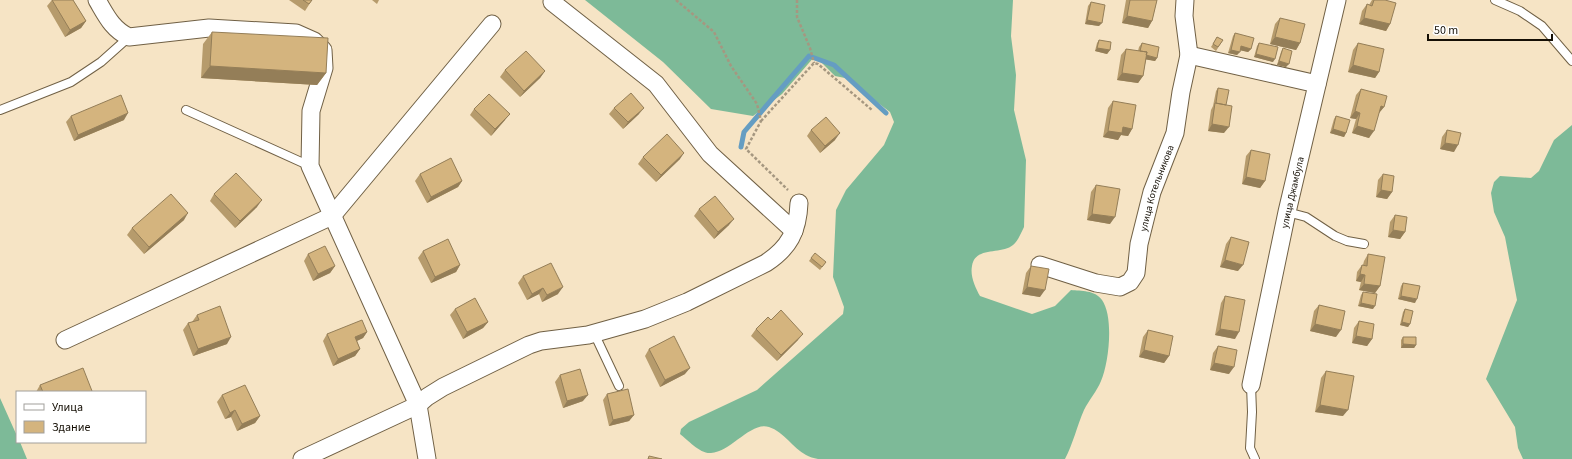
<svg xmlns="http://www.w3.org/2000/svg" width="1572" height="459" viewBox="0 0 1572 459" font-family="'Source Sans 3',sans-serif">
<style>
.forest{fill:#7dba98}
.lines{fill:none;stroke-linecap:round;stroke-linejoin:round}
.stream{stroke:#659dc2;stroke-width:5}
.service-casing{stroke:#706045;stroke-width:10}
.minor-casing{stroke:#706045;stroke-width:19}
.path{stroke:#a59780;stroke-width:2.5;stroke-dasharray:3 2;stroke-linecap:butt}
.service{stroke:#fff;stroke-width:8}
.minor{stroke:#fff;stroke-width:17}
.wall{fill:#b69b6c}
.shaded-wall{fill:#947e58}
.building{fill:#d4b47e;stroke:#947e58}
.labels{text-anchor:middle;stroke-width:3;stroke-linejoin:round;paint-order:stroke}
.street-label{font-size:10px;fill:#150f05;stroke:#fff}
</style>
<rect width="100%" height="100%" fill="#f6e4c5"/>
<path class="forest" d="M585,0H1013L1011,36L1016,75L1014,110L1026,160L1024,227C1021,233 1018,241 1013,245C1001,255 975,246 972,266C970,276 975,287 980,296L1032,314L1055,306L1071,290C1081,291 1095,290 1102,300C1114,317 1109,363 1101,381C1097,391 1089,400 1084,410C1077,426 1073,444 1065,459H818C814,458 809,457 806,455C793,448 784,432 769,427C751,421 731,452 711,453C700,454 688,440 680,434L681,429L689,422L757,390L843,314L844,307L833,277L836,210L846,190L884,145L894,122L890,112L869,96L850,79L835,76L815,56L782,94L753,116L711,109L663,62Z
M1572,125V459H1523L1518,448L1515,427L1486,379L1517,300L1505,237L1494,212L1491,193L1494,182L1500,176L1531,178L1539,171L1554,140Z
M0,398L17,436V442H20L27,459H0Z"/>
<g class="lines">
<path class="stream" d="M741,147L744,132L809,56L834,65L886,113"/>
<g class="service-casing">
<path id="service" d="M1495,0L1520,11L1542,26L1572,61
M0,110L71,82L101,62L129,37
M186,110L310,166
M1287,212L1306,217L1335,236L1347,241L1364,244
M594,333L619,386
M1251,385L1252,412L1250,448L1255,459"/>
</g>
<g class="minor-casing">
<g id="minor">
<path d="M97,0C106,15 112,29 129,37L209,28L296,33L314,41L323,50L324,68L311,111L310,166L418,405L427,459"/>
<path d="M552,2L656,84L710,154L794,231"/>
<path d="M1189,55L1317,84"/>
<path id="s1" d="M1040,265L1096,283L1120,287L1130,282L1136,273L1139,244L1152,192L1175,133L1181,92L1189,55L1184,16L1185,0"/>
<path d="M65,340L332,216L492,24"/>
<path id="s2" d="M1251,385L1287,212L1337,0"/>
<path d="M302,459L418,405L427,397L443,387L529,345L541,341L588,335L645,319L687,302L766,263C789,248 798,231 799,203"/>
</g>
</g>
<path class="path" d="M676,0L714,32L731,66L757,104L761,121L746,149L788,190
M797,0V17L810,48L814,63
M761,121L814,63L818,64L872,110"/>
<use href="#service" class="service"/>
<use href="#minor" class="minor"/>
</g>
<path class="wall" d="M52,0H73L86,21L81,28L65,37L47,6Z
M289,0H312L305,11Z
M372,0H379L377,4Z
M1126,0H1157L1152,21L1148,28L1122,23Z
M1372,0H1385L1390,24L1386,31L1359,24L1362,11L1367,4L1369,5Z
M1091,2L1099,26L1085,24L1088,6Z
M1280,18L1300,43L1296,50L1270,44L1275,24Z
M212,32L326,73L317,85L201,78L203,44Z
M1235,33L1251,49L1248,52L1240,50L1237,55L1228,53L1233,36Z
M1217,37L1223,40L1216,51L1211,47Z
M1099,40L1110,50L1107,54L1095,51L1097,43Z
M1142,43L1157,58L1155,61L1146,59L1143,76L1138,83L1117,80L1121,55L1126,49L1138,51L1139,47Z
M1259,43L1273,62L1254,57L1257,46Z
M1358,43L1379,72L1375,78L1348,72L1353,50Z
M1283,48L1286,67L1277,65L1281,52Z
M505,70L545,71L540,78L520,97L500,77Z
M1218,88L1226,105L1224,133L1208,131L1211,110L1213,106L1216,91Z
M1361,89L1384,107L1379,113L1369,138L1352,133L1356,119L1350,118L1356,95Z
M1113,101L1132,129L1128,136L1121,135L1118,140L1103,137L1108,108Z
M614,108L639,114L623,129L609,114Z
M474,109L505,120L491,136L470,115Z
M71,116L124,120L74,141L66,122Z
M1336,116L1346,133L1344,137L1330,133L1334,119Z
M811,130L835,140L820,153L807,136Z
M1447,130L1454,152L1440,149L1442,137Z
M1251,150L1265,181L1260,188L1242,184L1246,156Z
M643,157L680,159L656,182L638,164Z
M420,174L462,181L458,187L427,203L415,181Z
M1383,174L1392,192L1387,199L1376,197L1378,180Z
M1096,185L1110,224L1087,220L1091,192Z
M214,194L257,207L235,228L210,201Z
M699,209L729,225L714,239L694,216Z
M1395,215L1405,232L1400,239L1388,237L1390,222Z
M184,220L144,254L127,235L132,228Z
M1231,237L1238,271L1220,267L1226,244Z
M423,251L460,265L456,272L431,283L418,258Z
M308,254L335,266L330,273L313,281L304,261Z
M1368,254L1380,286L1375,293L1359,290L1361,282L1356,281L1357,272L1362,265H1363L1364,261Z
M811,258L826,262L820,270L809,261Z
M1031,266L1040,297L1022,294L1026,273Z
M523,276L558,294L542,302L539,294L527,300L518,283Z
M1403,283L1415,303L1398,299L1401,286Z
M1363,292L1373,309L1358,306L1361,295Z
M1225,296L1235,339L1215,335L1221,303Z
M1319,305L1336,337L1310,331L1314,311Z
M455,309L488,322L483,328L463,339L450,315Z
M1405,309L1410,324L1408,327L1400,325L1403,312Z
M197,315L227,344L193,356L183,330L188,323L192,322Z
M771,320L798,340L777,361L751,336L756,329Z
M1359,321L1372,339L1367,346L1352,343L1354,328Z
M1148,330L1169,356L1164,363L1139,357L1143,337Z
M367,332L363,338L357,341L360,349L355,356L333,366L323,341L327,334Z
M1403,337L1416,345L1414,348H1401V340Z
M1218,346L1229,374L1210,370L1213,353Z
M649,349L685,374L660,387L645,356Z
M1326,371L1343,416L1315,412L1321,378Z
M560,375L583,401L563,408L555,382Z
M40,385L92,392H36Z
M607,394L634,415L629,421L609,426L603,400Z
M222,395L260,416L255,423L237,431L231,417L225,419L217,402Z"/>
<path class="shaded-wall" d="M1127,16L1152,21L1148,28L1122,23Z
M1364,18L1390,24L1386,31L1359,24Z
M1087,20L1102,23L1099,26L1085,24Z
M86,21L81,28L65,37L70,30Z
M1275,37L1300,43L1296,50L1270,44Z
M1241,46L1251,49L1248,52L1239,50Z
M1097,48L1110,50L1107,54L1095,51Z
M1231,50L1240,52L1237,55L1228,53Z
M1140,54L1157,58L1155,61L1137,58Z
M1256,54L1275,59L1273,62L1254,57Z
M1279,61L1289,64L1286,67L1277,65Z
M1353,65L1379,72L1375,78L1348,72Z
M210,66L326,73L317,85L201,78Z
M545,71L540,78L520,97L524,91Z
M1122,73L1143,76L1138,83L1117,80Z
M1381,106L1384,107L1379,113H1376Z
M644,108L639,114L623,129L628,122Z
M1355,111L1360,113L1356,119L1350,118Z
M128,113L124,120L74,141L78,135Z
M510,114L505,120L491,136L495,129Z
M1212,124L1229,127L1224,133L1208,131Z
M1357,126L1374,131L1369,138L1352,133Z
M1123,127L1132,129L1128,136L1121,135L1118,140L1103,137L1108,131Z
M1333,129L1346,133L1344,137L1330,133Z
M840,133L835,140L820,153L825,146Z
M1445,143L1458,145L1454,152L1440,149Z
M684,153L680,159L656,182L661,175Z
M1246,177L1265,181L1260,188L1242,184Z
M462,181L458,187L427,203L431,197Z
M1381,190L1392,192L1387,199L1376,197Z
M262,200L257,207L235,228L240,221Z
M188,213L184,220L144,254L149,247Z
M1092,214L1115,217L1110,224L1087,220Z
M734,219L729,225L714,239L718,232Z
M1393,230L1405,232L1400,239L1388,237Z
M1225,260L1243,265L1238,271L1220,267Z
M460,265L456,272L431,283L435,277Z
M335,266L330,273L313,281L318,274Z
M1360,274L1365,275L1361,282L1356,281Z
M1364,284L1380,286L1375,293L1359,290Z
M563,287L558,294L542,302L547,295Z
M1027,287L1045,290L1040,297L1022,294Z
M543,288L539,294L527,300L532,294Z
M1401,296L1417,299L1415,303L1398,299Z
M1361,303L1375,306L1373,309L1358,306Z
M488,322L483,328L463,339L467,332Z
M1402,322L1410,324L1408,327L1400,325Z
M1315,324L1341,330L1336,337L1310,331Z
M1220,329L1239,332L1235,339L1215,335Z
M367,332L363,338L350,344L355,337Z
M803,334L798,340L777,361L781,355Z
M1356,336L1372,339L1367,346L1352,343Z
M231,337L227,344L193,356L198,349Z
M1403,344L1416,345L1414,348H1401Z
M360,349L355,356L333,366L338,359Z
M1144,350L1169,356L1164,363L1139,357Z
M1214,363L1234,367L1229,374L1210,370Z
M690,368L685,374L660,387L665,380Z
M588,395L583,401L563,408L567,401Z
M1320,405L1348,410L1343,416L1315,412Z
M235,410L231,417L225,419L230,413Z
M634,415L629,421L609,426L613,420Z
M260,416L255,423L237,431L242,424Z"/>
<path class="building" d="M52,0H73L86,21L70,30Z
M303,0H312L309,4Z
M1130,0H1157L1152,21L1127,16Z
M1374,0H1385L1396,3L1390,24L1364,18L1367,4L1372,6Z
M1091,2L1105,5L1102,23L1087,20Z
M1280,18L1305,24L1300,43L1275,37Z
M212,32L328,38L326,73L210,66Z
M1235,33L1254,38L1251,49L1241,46L1240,52L1231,50Z
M1217,37L1223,40L1218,47L1213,44Z
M1099,40L1111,42L1110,50L1097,48Z
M1142,43L1159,47L1157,58L1146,55L1147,52L1140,51Z
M1259,43L1278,47L1275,59L1256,54Z
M1358,43L1384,49L1379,72L1353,65Z
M1283,48L1292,51L1289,64L1279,61Z
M1126,49L1147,52L1143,76L1122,73Z
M526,51L545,71L524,91L505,70Z
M1218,88L1229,90L1226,105L1216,103Z
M1361,89L1387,96L1384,107L1381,106L1374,131L1357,126L1360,113L1355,111Z
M631,93L644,108L628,122L614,108Z
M489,94L510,114L495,129L474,109Z
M121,95L128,113L78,135L71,116Z
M1113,101L1136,105L1132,129L1123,127L1122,133L1108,131Z
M1215,103L1232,106L1229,127L1212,124Z
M1336,116L1350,120L1346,133L1333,129Z
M826,117L840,133L825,146L811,130Z
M1447,130L1461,133L1458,145L1445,143Z
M667,134L684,153L661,175L643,157Z
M1251,150L1270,154L1265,181L1246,177Z
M451,158L462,181L431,197L420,174Z
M236,173L262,200L240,221L214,194Z
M1383,174L1394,176L1392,192L1381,190Z
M1096,185L1120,189L1115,217L1092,214Z
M171,194L188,213L149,247L132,228Z
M715,196L734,219L718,232L699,209Z
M1395,215L1407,217L1405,232L1393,230Z
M1231,237L1249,242L1243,265L1225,260Z
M448,239L460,265L435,277L423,251Z
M325,246L335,266L318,274L308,254Z
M815,253L826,262L822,267L811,258Z
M1368,254L1385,257L1380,286L1364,284L1365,275L1360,274L1362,265L1367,266Z
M551,263L563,287L547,295L543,288L532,294L523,276Z
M1031,266L1049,269L1045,290L1027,287Z
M1403,283L1420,286L1417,299L1401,296Z
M1363,292L1377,294L1375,306L1361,303Z
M1225,296L1245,300L1239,332L1220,329Z
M475,298L488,322L467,332L455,309Z
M1319,305L1345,311L1341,330L1315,324Z
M220,306L231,337L198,349L188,323L199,320L197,315Z
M1405,309L1413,311L1410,324L1402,322Z
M781,310L803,334L781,355L756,329L768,317L771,320Z
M362,320L367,332L355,337L360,349L338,359L327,334Z
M1359,321L1374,324L1372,339L1356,336Z
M1148,330L1173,336L1169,356L1144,350Z
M674,336L690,368L665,380L649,349Z
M1403,337H1416V345L1403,344Z
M1218,346L1237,350L1234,367L1214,363Z
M83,368L92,391L90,392H43L40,385Z
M580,369L588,395L567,401L560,375Z
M1326,371L1354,376L1348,410L1320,405Z
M245,385L260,416L242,424L235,410L230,413L222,395Z
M628,389L634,415L613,420L607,394Z
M649,456L662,459H648Z"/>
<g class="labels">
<g class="street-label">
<text dy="4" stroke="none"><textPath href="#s1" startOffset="193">улица Котельникова</textPath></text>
<text dy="4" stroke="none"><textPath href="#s2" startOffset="197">улица Джамбула</textPath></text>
</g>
</g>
<rect x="16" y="391" width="130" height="52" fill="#ffffff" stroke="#a19f9b"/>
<rect x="24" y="404" width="20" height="6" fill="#ffffff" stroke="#a19f9b"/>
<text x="52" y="411" font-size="12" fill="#150f05">Улица</text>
<rect x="24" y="421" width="20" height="12" fill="#d4b47e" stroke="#a19f9b"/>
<text x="52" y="431" font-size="12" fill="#150f05">Здание</text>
<path d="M1428 34v6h124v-6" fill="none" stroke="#150f05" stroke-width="2"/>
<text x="1434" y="34" font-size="12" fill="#150f05" stroke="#ffffff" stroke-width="3" paint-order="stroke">50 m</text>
</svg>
